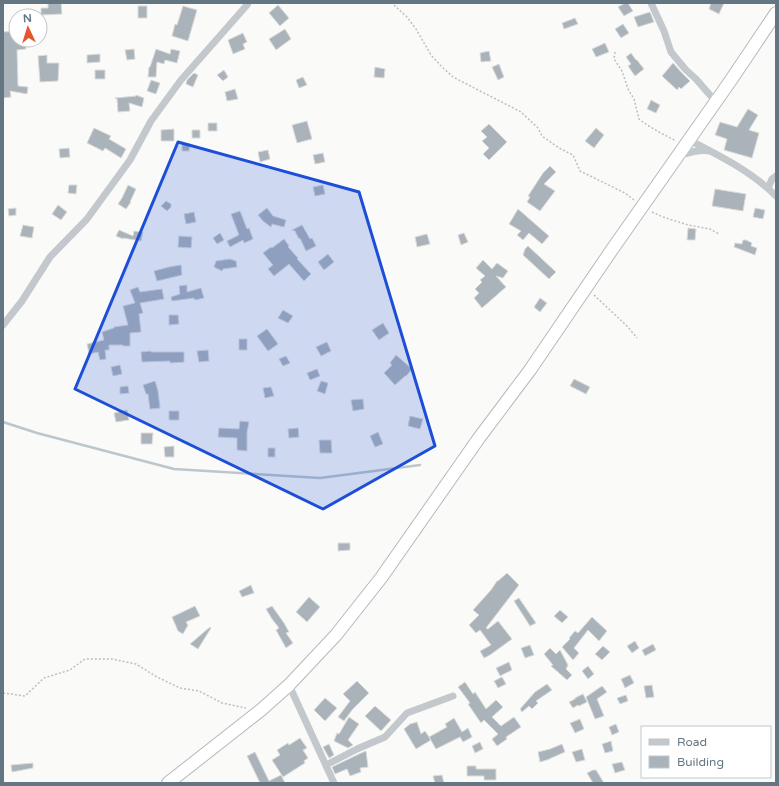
<svg xmlns="http://www.w3.org/2000/svg" width="779" height="786" viewBox="0 0 779 786" font-family="'Varela Round',sans-serif">
<style>
.lines{fill:none;stroke-linecap:round;stroke-linejoin:round}
.stream{stroke:#bbc7cb;stroke-width:2.5}
.building{fill:#aab3b9;stroke:#dcdcda}
.highway-casing{stroke:#b4b9bd;stroke-width:14}
.path{stroke:#bbbfc2;stroke-width:1.5;stroke-dasharray:2 2;stroke-linecap:butt}
.street{stroke:#c3c8cc;stroke-width:7}
.highway{stroke:#fff;stroke-width:12}
.marked{fill:#1d4ed8;fill-opacity:0.2;stroke:#1d4ed8;stroke-width:3;stroke-linejoin:round}
</style>
<rect width="100%" height="100%" fill="#fafaf8"/>
<g class="lines">
<path class="stream" d="M3,422L37,433L174,469L320,478L420,465"/>
</g>
<path class="building" d="M48,3H61L62,14L41,15V8H48Z
M625,3H628L633,11L624,16L618,7Z
M711,3H724L719,14L709,9Z
M278,5L289,18L280,26L269,13Z
M138,6H147V18H138Z
M183,6L197,10L188,41L172,36L175,24L177,25Z
M650,12L654,22L638,27L634,17Z
M575,18L578,24L564,29L562,23Z
M623,24L629,33L621,38L615,29Z
M285,29L291,39L276,50L269,39Z
M16,31V40H26V49L17,50L18,86L28,87L27,94L10,91L11,97L3,98V32Z
M243,33L247,42L243,44L245,49L233,54L228,40Z
M605,43L609,52L596,57L592,49Z
M134,49L135,59L127,60L125,50Z
M156,49L170,54L171,49L180,51L177,63L165,60L164,64L157,62L156,77H148L149,67H150Z
M489,51L491,61L481,62L480,53Z
M631,53L636,60H637L644,69L635,76L628,66L631,64L626,57Z
M100,54V62L87,63V55Z
M47,55V63H59L58,81L40,82L38,56Z
M673,63L682,73L690,81L681,89L679,87L677,90L662,76Z
M499,64L504,77L498,80L492,67Z
M375,67L385,69L384,78L374,77Z
M95,70H105V79H95Z
M224,70L228,77L223,81L217,75Z
M194,73L198,75L193,87L186,84L187,80Z
M303,77L307,85L299,88L296,80Z
M151,80L160,83L156,94L147,91Z
M235,89L238,99L227,101L225,92Z
M136,95L144,98L142,107L129,103L130,111L118,112L117,99L115,98L136,96Z
M651,100L660,105L656,113L647,109Z
M748,109L758,115L749,130L759,133L752,158L724,150L727,139L715,135L720,122L737,127Z
M307,121L312,139L297,143L292,125Z
M208,123H217V131H208Z
M489,124L507,142L489,160L483,154L489,148L482,141L487,137L481,131Z
M94,128L111,136L109,139L126,149L121,158L105,148L103,151L87,143Z
M596,128L604,135L594,148L585,141Z
M174,129V141H161V130Z
M192,130H200V138H192Z
M182,143L190,144L189,151H182Z
M69,148L70,157L60,158L59,149Z
M268,150L270,159L260,162L258,152Z
M323,153L325,162L315,164L313,155Z
M550,166L556,172L544,184L555,191L540,211L527,202L530,197L528,196L543,173Z
M69,185H77L76,194L68,193Z
M128,185L136,189L130,202H131L126,209L118,204L122,198Z
M323,185L325,194L315,196L313,187Z
M715,189L746,194L743,211L712,206Z
M166,201L171,204V207L167,211L161,206Z
M58,205L67,212L61,220L52,214Z
M16,208V215L9,216L8,209Z
M267,208L273,216L286,220L284,227L272,224L271,227L263,221L258,215Z
M755,208L765,210L763,219L753,217Z
M518,209L549,236L542,244L529,233L523,240L517,235L521,231L509,224Z
M240,211L247,229L249,228L253,239L244,243L243,240L230,247L227,241L239,235L231,214Z
M194,212L196,222L186,224L184,214Z
M23,225L34,227L32,238L20,236Z
M302,225L310,239L312,238L316,246L306,251L300,238L299,239L295,231L292,230Z
M688,228L696,229L695,240H687Z
M119,230L133,236L134,231L143,232L141,241L123,238V239L116,236Z
M220,233L224,240L217,244L213,238Z
M464,233L468,242L461,245L458,235Z
M427,234L430,244L417,247L415,237Z
M179,236L192,237L191,248L178,247Z
M284,239L289,246L288,247L298,258L297,259L311,274L304,281L289,264L274,276L268,269L273,265L263,253L271,247L272,248Z
M743,240H746L752,243L751,246L757,248L755,255L734,247L735,243L742,244Z
M528,246L556,272L549,279L523,255L525,249Z
M328,254L334,262L324,270L318,262Z
M230,259L236,261L237,267L223,269L222,271L214,267L216,261Z
M483,260L492,269L497,263L508,271L503,278L496,276L506,287L482,308L474,298L479,293L475,289L482,282L480,280L485,276L476,268Z
M181,265L182,275L157,281L154,271L169,267Z
M187,285V292L201,288L204,298L195,300L194,298L172,301L171,297L180,294L179,286Z
M138,287L140,292L162,289L164,299L140,303L143,313L139,314L141,332L130,333V346H123V345H109V350H105L106,359L100,360L98,352L89,354L87,344L104,340L102,332L114,328V327L128,325L123,306L135,303L130,290Z
M540,298L547,303L540,312L534,307Z
M283,310L293,316L288,323L278,318Z
M169,315H178L179,324L169,325Z
M383,323L389,333L379,340L372,330Z
M267,329L278,344L268,351L257,336Z
M239,339H247V350H239Z
M327,342L331,351L321,356L316,347Z
M208,350L209,361L199,362L197,351Z
M151,351V352H184V362L170,363V361L142,362L141,352Z
M396,355L412,369L406,376H405L395,385L384,373L392,365L390,363Z
M286,356L290,363L283,366L279,359Z
M120,365L122,374L113,376L111,367Z
M317,369L320,376L310,380L307,373Z
M574,379L590,387L586,394L570,386Z
M155,381L158,391L160,408L150,409L148,394H146L143,385Z
M321,381L328,383L325,394L317,391Z
M128,386L129,393L120,394V387Z
M271,387L274,396L265,398L263,388Z
M363,399L364,409L353,411L351,400Z
M127,410L129,420L116,422L114,413Z
M169,411H179V420H169Z
M410,416L423,419L420,429L408,426Z
M240,421L249,422L247,432V451L237,450V438L218,437L219,428L239,429Z
M298,428L299,437L289,438L288,429Z
M378,432L383,444L375,447L370,436Z
M141,433H153L152,444H141Z
M319,440H331L332,453H320Z
M174,446V457H165L164,447Z
M268,448H275V457H268Z
M338,543H350V550L338,551Z
M507,573L519,585L486,628L488,629L498,621L512,639L490,655L484,658L480,651L491,645L480,630L476,633L469,625L479,615L473,610L491,590L497,581H498Z
M251,585L254,593L242,597L239,591Z
M309,597L320,607L307,622L296,612Z
M519,598L536,623L530,626L514,601Z
M195,606L200,616L186,622L188,625L183,634L178,631L172,617Z
M272,606L284,623L289,632L286,633L293,643L286,648L276,630L279,628L272,619L266,609Z
M560,610L568,617L562,623L554,616Z
M592,617L607,631L599,641L588,630L574,648L579,653L573,660L562,647L570,639L569,638L575,631L578,633Z
M210,627L211,628L198,649L190,644Z
M635,641L639,648L632,653L627,646Z
M653,644L656,650L645,656L642,650Z
M530,645L534,655L525,658L521,648Z
M603,646L610,652L602,660L595,654Z
M550,648L556,654L560,650L568,665L566,669L572,675L567,680L551,666L553,665L544,654Z
M509,662L512,670L500,676L496,668Z
M588,666L594,674L588,679L582,671Z
M630,675L634,683L625,688L621,679Z
M502,677L506,684L498,688L494,681Z
M357,681L369,693L352,710L344,721L338,717L350,701L343,694Z
M465,682L473,694L475,692L486,709L496,700L503,707L492,717L501,726L514,717L521,727L506,737L507,739L497,746L492,739L498,734L484,720L481,723L468,704L470,703L458,687Z
M547,684L552,690L536,701L538,703L532,709L529,706L522,712L520,709L535,692Z
M652,685L654,697L646,698L644,686Z
M602,686L607,692L597,699L604,716L595,719L586,697Z
M583,694L587,702L579,706L578,705L573,708L569,702L575,699V698Z
M626,695L628,701L620,704L617,698Z
M325,698L337,708L325,721L314,710Z
M375,706L391,720L381,731L365,716Z
M349,717L359,724L348,740L353,745L348,748L334,741L337,733L339,734Z
M454,718L462,732L468,728L472,737L463,742L460,737L436,749L429,737L447,727L445,724Z
M580,719L584,729L575,733L570,723Z
M417,722L421,734L425,731L431,740L416,749L404,729L410,724Z
M616,724L619,732L612,735L609,727Z
M300,738L307,748L303,750L308,758L304,761L305,763L283,777L272,760L280,755L277,750L288,743L289,745Z
M611,741L613,751L605,753L602,744Z
M480,742L483,749L475,753L472,746Z
M329,744L334,755L329,758L323,747Z
M562,744L565,752L549,759H550L540,762L538,752L550,749Z
M582,749L585,760L576,762L572,752Z
M366,751L368,767L360,768L361,772L350,776L347,769L335,774L332,767L359,754Z
M255,752L269,781L281,775L285,783H260L247,756Z
M622,762L625,770L615,773L612,764Z
M33,763V768L12,772L11,765Z
M467,766H476V769H496V780H484V776H467Z
M593,770H596L604,783H593L587,773Z
M442,775L444,783H435L433,776Z"/>
<g class="lines">
<g class="highway-casing">
<path id="highway" d="M168,783L261,710L289,685L336,635L381,578L479,438L530,370L611,251L731,80L776,13"/>
</g>
<path class="path" d="M394,5L407,17L416,29L431,55L442,67L453,77L521,112L538,128L542,136L559,148L573,155L580,171L625,193L634,200
M615,52L614,59L622,71L628,89L634,99L639,119L644,123L659,132L676,141
M652,212L663,217L688,225L710,229L719,234
M594,295L628,327L637,338
M3,693L25,696L44,678L70,670L85,659H112L136,664L157,677L180,688L199,691L222,703L246,708"/>
<path class="street" d="M651,3L664,31L671,52L686,70L696,79L716,102
M689,140C720,156 751,171 776,196
M678,156C688,153 699,149 709,151
M768,188L772,179L776,176
M3,325L22,301L50,257L87,219L130,160L151,121L181,80L247,5L248,3
M289,685L334,783
M326,765L357,749L385,737L407,713L453,696"/>
<use href="#highway" class="highway"/>
</g>
<path class="marked" d="M178,142L359,192L435,446L323,509L75,389Z"/>
<rect width="779" height="786" fill="none" stroke="#657683" stroke-width="8"/>
<rect x="641" y="726" width="130" height="52" fill="#ffffff" stroke="#c1c8cd"/>
<rect x="649" y="739" width="20" height="6" fill="#c3c8cc" stroke="#c1c8cd"/>
<text x="677" y="746" font-size="12" fill="#657683">Road</text>
<rect x="649" y="756" width="20" height="12" fill="#aab3b9" stroke="#c1c8cd"/>
<text x="677" y="766" font-size="12" fill="#657683">Building</text>
<g transform="translate(28 28) rotate(356)"><circle r="19" fill="#ffffff" stroke="#c1c8cd"/>
<path d="M0-3L7 15L0 10L-7 15Z" fill="#e4572e"/>
<text y="-6" font-size="11" font-weight="bold" text-anchor="middle" fill="#657683">N</text>
</g>
</svg>
